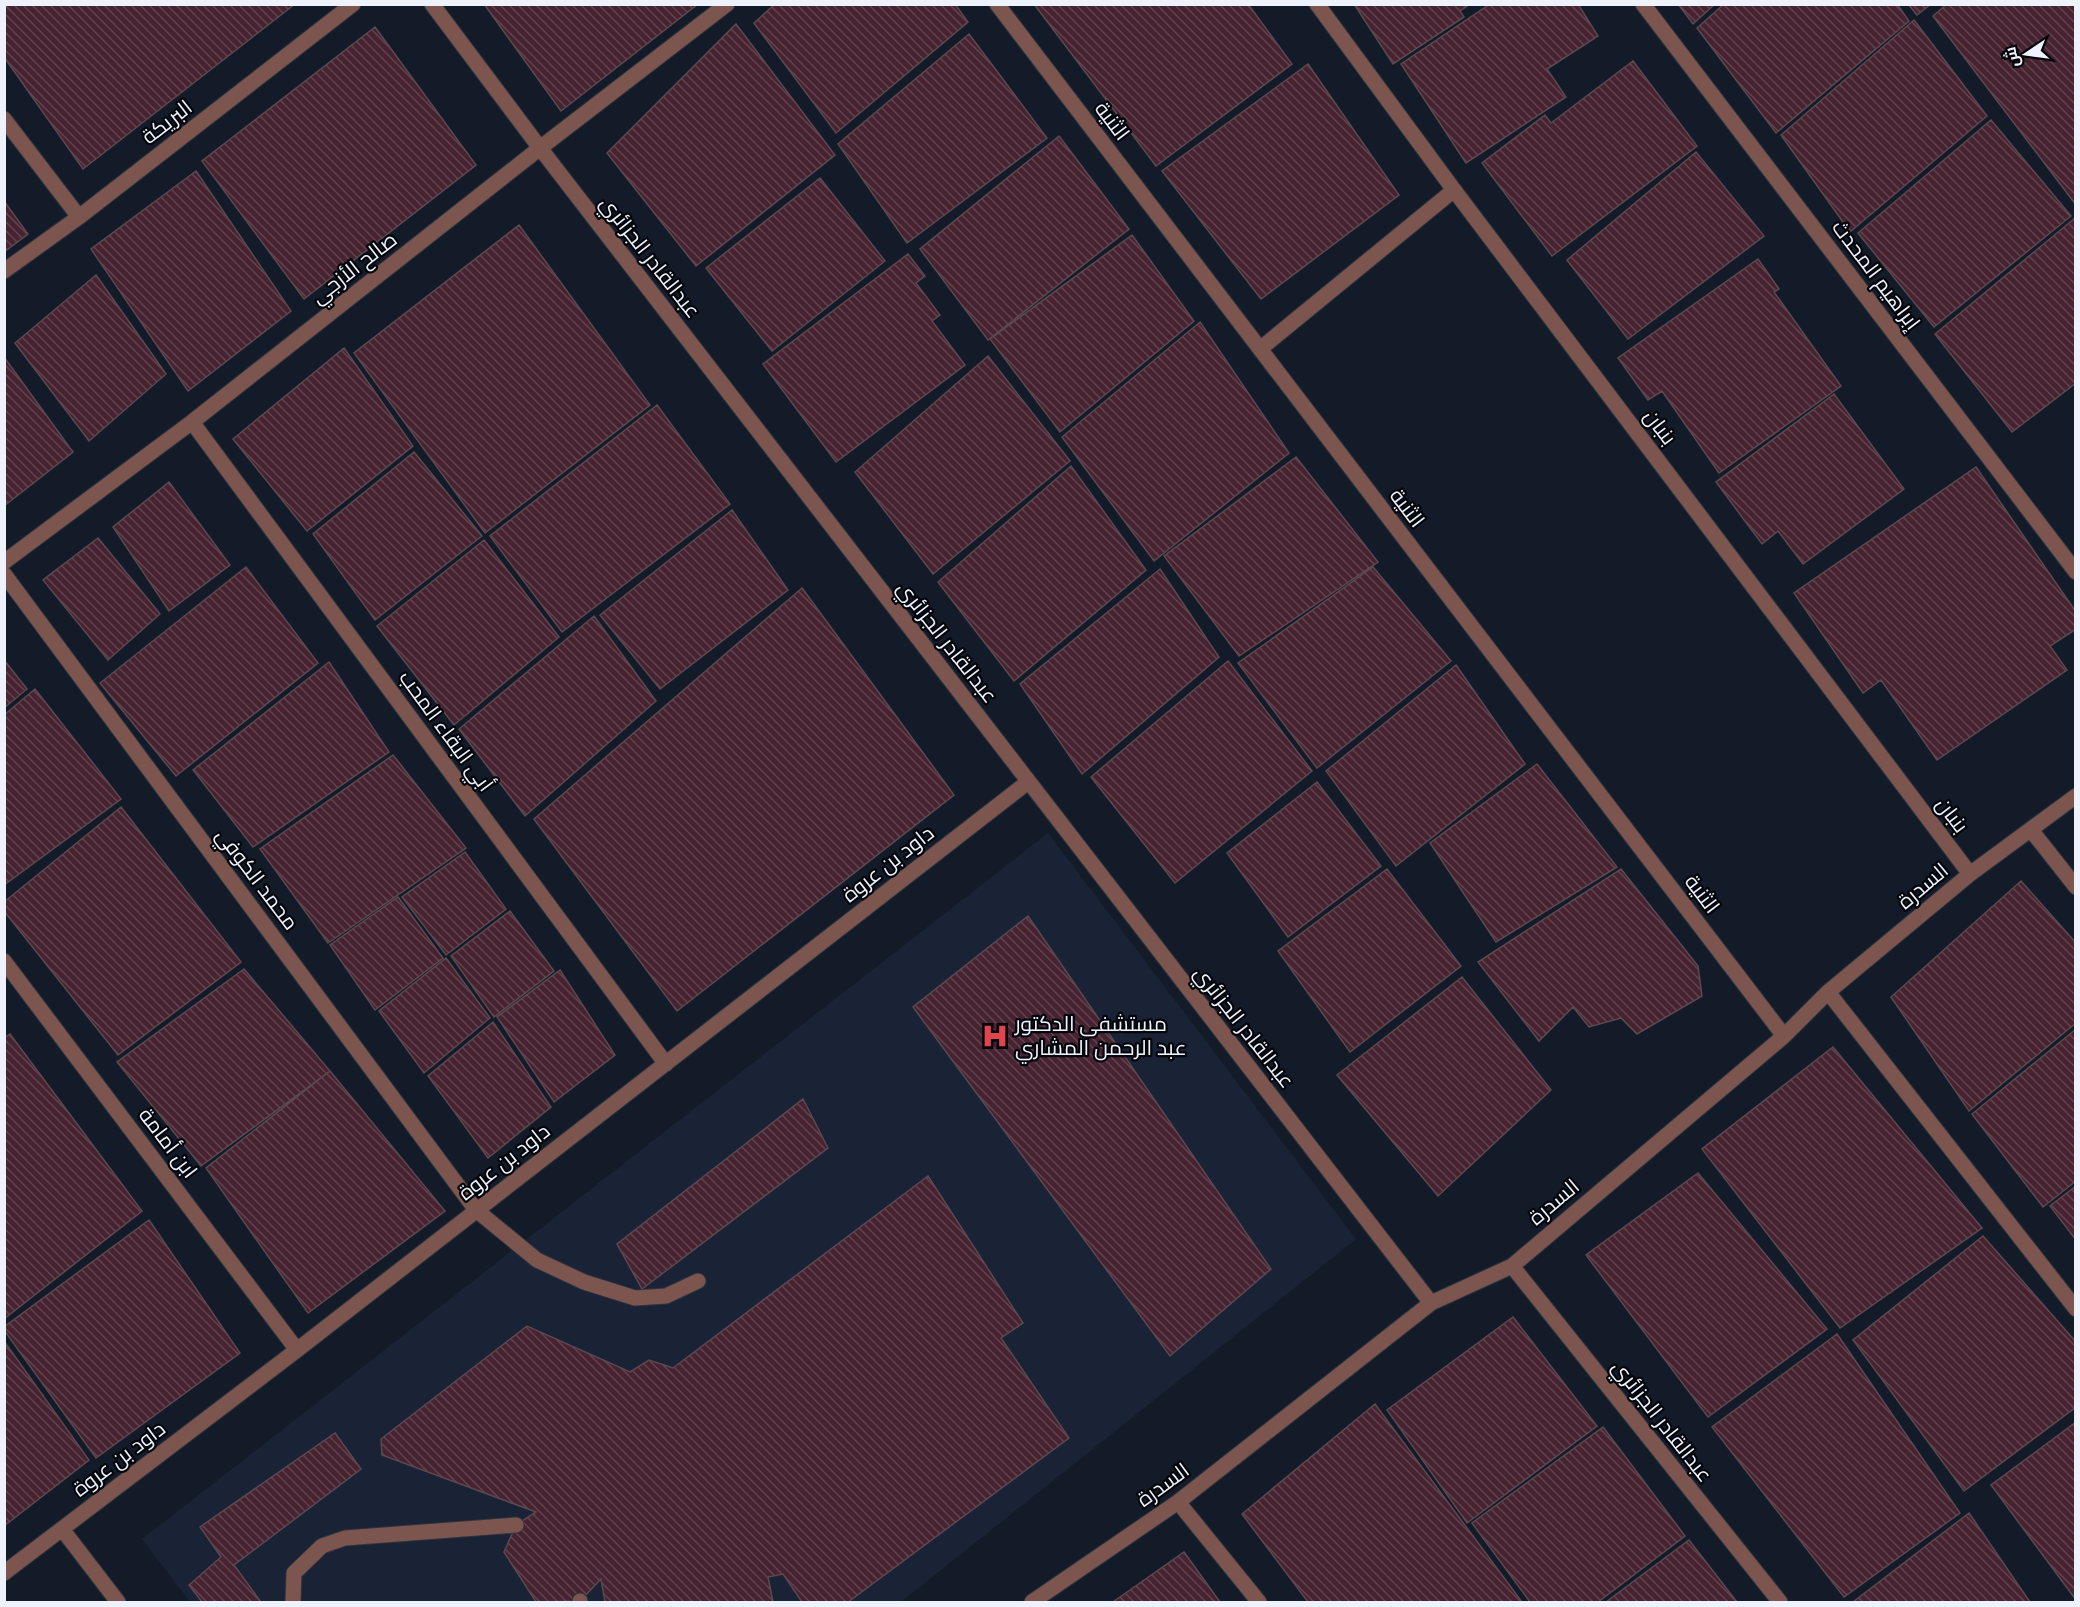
<svg xmlns="http://www.w3.org/2000/svg" width="2080" height="1607" viewBox="0 0 2080 1607" font-family="Cabin,Cairo,sans-serif">
<style>
.built{fill:#192335}
.building{fill:url(#building-back-hatch);stroke:#5c494f;stroke-width:1.5}
.lines{fill:none;stroke-linecap:round;stroke-linejoin:round}
.service-casing{stroke:#2e3541;stroke-width:17}
.minor-casing{stroke:#2e3541;stroke-width:17}
.service{stroke:#7c554f;stroke-width:15}
.minor{stroke:#7c554f;stroke-width:15}
.labels{text-anchor:middle;stroke-width:4.5;stroke-linejoin:round;paint-order:stroke}
.street-label{font-size:21px;fill:#edf2fc;stroke:#04060b}
.poi-label{font-size:21px;fill:#edf2fc;stroke:#04060b;text-anchor:start}
</style>
<defs>
<pattern id="building-back-hatch" width="6" height="6" patternUnits="userSpaceOnUse" patternTransform="scale(1.5)"><rect width="6" height="6" fill="#472230"/><path d="M-1 5l2 2M0 0l6 6M5-1l2 2" fill="none" stroke="#62434f"/></pattern>
</defs>
<rect width="100%" height="100%" fill="#141b28"/>
<path class="built" d="M1048,833L1356,1239L901,1602H190L142,1539Z"/>
<path class="building" d="M4,4H295L83,169L4,57Z
M484,4H698L561,111Z
M775,4H955L968,22L836,133L754,23Z
M1034,4H1248L1292,64L1156,166Z
M1354,4H1470L1460,11L1464,17L1393,64Z
M1490,4H1578L1598,36L1547,69L1566,97L1466,163L1401,64Z
M1678,4H1715L1693,24Z
M1724,4H1897L1909,21L1776,133L1697,28Z
M1908,4H1931L1917,15Z
M1947,4H2076V205L1933,16Z
M1914,20L1987,116L1850,232L1781,135Z
M736,24L835,155L696,266L607,153Z
M375,27L476,165L304,299L202,161Z
M969,34L1047,138L907,243L838,144Z
M1633,61L1697,146L1552,256L1482,163L1545,115L1551,123Z
M1308,64L1399,195L1261,299L1162,171Z
M1991,120L2071,216L1934,327L1858,233Z
M1059,136L1129,229L988,340L920,249Z
M1696,152L1764,236L1628,339L1567,260Z
M196,171L291,311L188,391L91,249Z
M820,178L885,261L772,351L706,268Z
M4,201L28,234L4,252Z
M2075,218L2076,383L2012,432L1935,334Z
M519,225L650,405L485,533L354,353Z
M1132,235L1194,321L1060,432L990,339Z
M908,254L925,276L916,283L940,315L932,321L965,365L836,462L763,364Z
M1758,259L1779,289L1774,292L1841,386L1719,473L1662,391L1648,400L1618,358Z
M96,275L166,374L89,441L15,343Z
M1200,322L1289,453L1154,561L1062,437Z
M344,348L413,446L307,531L233,439Z
M988,356L1070,461L933,574L855,472Z
M4,357L73,452L4,506Z
M1834,394L1904,489L1803,564L1778,531L1762,544L1716,482Z
M657,405L730,504L562,632L490,536Z
M414,452L482,536L375,620L313,534Z
M1296,457L1378,562L1239,656L1164,556Z
M1071,466L1146,570L1014,681L938,582Z
M1976,467L2076,612V629L2050,646L2067,670L1937,760L1881,680L1863,693L1794,593Z
M169,482L230,565L169,611L113,527Z
M732,510L788,590L660,689L600,615Z
M98,538L160,614L108,660L43,580Z
M484,540L559,637L454,725L377,626Z
M246,567L318,663L176,776L100,683Z
M1373,567L1451,661L1317,768L1238,663Z
M1160,569L1219,657L1082,774L1020,684Z
M802,588L954,795L677,1011L534,819Z
M594,616L656,701L525,816L459,729Z
M4,660L27,689L4,708Z
M1228,661L1312,771L1175,883L1091,777Z
M329,662L389,752L253,847L193,770Z
M1456,665L1525,764L1396,866L1326,771Z
M35,689L121,799L4,885V715Z
M393,755L466,848L328,943L260,849Z
M1537,764L1617,867L1496,942L1430,843Z
M1317,782L1381,866L1288,937L1227,853Z
M121,807L241,962L118,1055L4,911V902Z
M465,852L506,909L446,955L402,897Z
M1387,869L1461,966L1350,1052L1278,951Z
M1621,869L1698,966L1702,996L1637,1034L1621,1018L1589,1027L1573,1007L1539,1041L1478,962Z
M2021,881L2076,943V1023L1969,1111L1891,997Z
M398,897L443,958L375,1010L330,945Z
M510,911L554,971L494,1017L451,956Z
M1028,916L1271,1269L1170,1356L913,1007Z
M446,958L490,1018L424,1073L379,1011Z
M244,969L330,1071L201,1166L117,1062Z
M560,970L615,1055L554,1102L497,1017Z
M1462,977L1551,1090L1438,1196L1337,1075Z
M493,1022L551,1107L488,1158L428,1076Z
M2076,1029V1181L2043,1207L1972,1114Z
M10,1034L142,1211L4,1319V1038Z
M1833,1047L1982,1228L1840,1328L1702,1149Z
M330,1071L445,1211L308,1313L206,1168Z
M803,1099L828,1148L642,1289L617,1244Z
M1698,1173L1827,1329L1708,1417L1586,1255Z
M928,1176L1023,1323L1001,1338L1069,1438L848,1602H802L783,1574L768,1577L773,1602H605L601,1579L580,1601L536,1602L504,1552L516,1525L536,1512L382,1455L381,1439L527,1326L630,1372L649,1360L673,1368Z
M2076,1186V1240L2050,1206Z
M149,1220L240,1353L96,1458L4,1330V1327Z
M1983,1236L2076,1342V1407L1964,1491L1853,1340Z
M1513,1317L1597,1426L1467,1523L1387,1410Z
M1837,1334L1960,1513L1844,1597L1712,1427Z
M4,1341L89,1460L4,1526Z
M1375,1404L1522,1602H1308L1242,1514Z
M2076,1422V1600L1991,1485Z
M1603,1427L1685,1536L1598,1602H1530L1472,1523Z
M335,1433L361,1469L234,1565L261,1602H202L189,1585L221,1557L200,1527Z
M1969,1513L2030,1602H1853Z
M1689,1540L1737,1602H1606Z
M1184,1552L1220,1602H1113Z"/>
<g class="lines">
<g class="service-casing">
<path id="service" d="M476,1210L537,1260L584,1282L635,1298L666,1296L698,1281
M293,1602L294,1573L322,1546L345,1538L516,1525
M580,1602V1601"/>
</g>
<g class="minor-casing">
<path id="minor" d="M432,4L540,148L1431,1303
M997,4L1784,1036
M1317,4L1454,190L1970,874
M1643,4L2076,572
M4,119L79,217
M4,271L79,217L353,4
M1260,349L1454,190
M192,422L666,1064
M4,562L192,422L540,148L727,4
M4,574L476,1210
M2031,830L2076,887
M4,961L297,1350
M1828,992L2076,1309
M1512,1266L1780,1602
M1178,1502L1259,1602
M62,1529L118,1602
M4,1573L297,1350L1028,782
M1032,1602L1178,1502L1431,1303L1512,1266L1784,1036L1828,992L1970,874L2076,796"/>
</g>
<use href="#service" class="service"/>
<use href="#minor" class="minor"/>
</g>
<defs>
<g id="hospital-bare" transform="scale(2.07)"><path d="M-5-5h3v3.5h4V-5h3V5h-3V1.5h-4V5h-3Z" fill="#e0444e" stroke="#04060b" stroke-width="2.5" paint-order="stroke"/></g>
</defs>
<g fill-rule="evenodd">
<use href="#hospital-bare" x="995" y="1036"/>
</g>
<g class="labels">
<g class="street-label">
<text transform="translate(1112 121) rotate(53)" y="7">الثنية</text>
<text transform="translate(167 122) rotate(-38)" y="7">البريكة</text>
<text transform="translate(650 257) rotate(52)" y="7">عبدالقادر الجزائري</text>
<text transform="translate(354 268) rotate(-38)" y="7">صالح الأزجي</text>
<text transform="translate(1876 275) rotate(53)" y="7">إبراهيم المحدث</text>
<text transform="translate(1660 427) rotate(53)" y="7">بنبان</text>
<text transform="translate(1407 508) rotate(53)" y="7">الثنية</text>
<text transform="translate(947 642) rotate(52)" y="7">عبدالقادر الجزائري</text>
<text transform="translate(446 731) rotate(54)" y="7">أبي البقاء المحب</text>
<text transform="translate(1952 815) rotate(53)" y="7">بنبان</text>
<text transform="translate(888 864) rotate(-38)" y="7">داود بن عروة</text>
<text transform="translate(257 879) rotate(53)" y="7">محمد الكوفي</text>
<text transform="translate(1923 886) rotate(-40)" y="7">السدرة</text>
<text transform="translate(1702 894) rotate(53)" y="7">الثنية</text>
<text transform="translate(1244 1027) rotate(52)" y="7">عبدالقادر الجزائري</text>
<text transform="translate(168 1143) rotate(53)" y="7">ابن أمامة</text>
<text transform="translate(504 1162) rotate(-38)" y="7">داود بن عروة</text>
<text transform="translate(1554 1202) rotate(-40)" y="7">السدرة</text>
<text transform="translate(1662 1421) rotate(52)" y="7">عبدالقادر الجزائري</text>
<text transform="translate(119 1459) rotate(-37)" y="7">داود بن عروة</text>
<text transform="translate(1163 1485) rotate(-36)" y="7">السدرة</text>
</g>
<g class="poi-label">
<text x="1015" y="1031">مستشفى الدكتور<tspan x="1015" dy="24">عبد الرحمن المشاري</tspan></text>
</g>
</g>
<rect width="2080" height="1607" fill="none" stroke="#edf2fc" stroke-width="12"/>
<g transform="translate(2026 54) rotate(257)" stroke="#04060b" stroke-width="4.5" paint-order="stroke">
<path d="M0-4.5L10 22L0 15L-10 22Z" fill="#edf2fc"/>
<text y="-9" font-size="16" font-weight="bold" text-anchor="middle" fill="#edf2fc">ش</text>
</g>
</svg>
